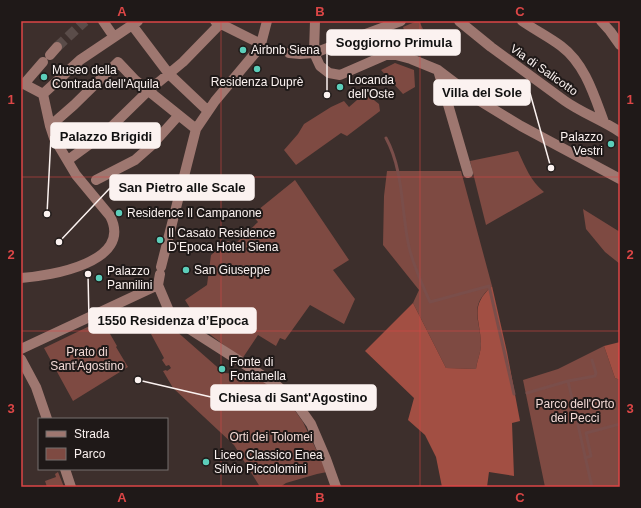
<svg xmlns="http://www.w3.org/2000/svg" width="641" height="508" viewBox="0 0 641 508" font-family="Helvetica,sans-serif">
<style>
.green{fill:#7e4a42}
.forest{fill:#a24f43}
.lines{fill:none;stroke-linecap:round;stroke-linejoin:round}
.stream{stroke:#7a4e4a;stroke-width:3}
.minor-tunnel{stroke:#5a4c49;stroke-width:10;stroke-dasharray:10 5;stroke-linecap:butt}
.minor{stroke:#9e7770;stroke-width:10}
.grid{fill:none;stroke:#dc4646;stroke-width:1;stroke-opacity:0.55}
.poi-dot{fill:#5cceba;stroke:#1f1918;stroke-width:1.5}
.labels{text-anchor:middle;stroke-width:4;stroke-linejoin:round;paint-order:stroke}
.poi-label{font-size:12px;fill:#fbf2f0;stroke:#1f1918;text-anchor:start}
.street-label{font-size:12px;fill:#fbf2f0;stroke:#1f1918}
.park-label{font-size:12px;fill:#f2d9d5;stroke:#1f1918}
.leader{fill:none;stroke:#fbf2f0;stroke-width:1.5}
.callout-dot{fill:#fbf2f0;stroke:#1f1918;stroke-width:1.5}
.callout{fill:#fbf2f0;stroke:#fbf2f0;stroke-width:1.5}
.callout-label{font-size:13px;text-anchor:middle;font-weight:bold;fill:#111}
.neatline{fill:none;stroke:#dc4646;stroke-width:1.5}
.grid-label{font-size:13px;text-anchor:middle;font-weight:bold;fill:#dc4646}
</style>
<rect width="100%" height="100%" fill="#3d2f2c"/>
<path class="green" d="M417,21H419L423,29L406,36L403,27Z
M395,63L414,70L415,87L403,94L381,70Z
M365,93L379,104L380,111L347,136L341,133L296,165L284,150L298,134L304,124L331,107L344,101L349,107Z
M518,151C526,168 530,180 544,192L486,225L470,161Z
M387,171H461L492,286C468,307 480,317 481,344C481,352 477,361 476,369L446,368L413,303L419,290L383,245L384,196Z
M295,180L349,260L333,270L355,299L344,324L310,305L285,340L280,338L276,346L258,335L242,359L203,329L185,300L207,285L211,255L228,241L235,244L258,222L252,215Z
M583,209L620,232V264L605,252L586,229Z
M102,320L117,346L116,347L128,367L73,401L44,348Z
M166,322L224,373L254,375L270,384L289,402L303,422L327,472L317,474L286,483L280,487H260L234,445L173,388L163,371L166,370L167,371L171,368L169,365L166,366L162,360L164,358L151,334Z
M604,346L615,378L620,380V487H545L523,380L558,369Z
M58,472L64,487H47L45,481L56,477L55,474Z"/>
<path class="forest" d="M492,286L507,352L520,421L512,423L514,476L489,472L487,487H442L436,457L425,435L408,420L414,398L365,351L413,303L446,368L476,369C477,361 481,352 481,344C480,317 469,307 492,286Z
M620,342V380L615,378L604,346Z"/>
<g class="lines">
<path class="stream" d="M386,138C404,171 401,211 409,247C413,265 422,284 430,302L489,286L514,394
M568,381L592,487
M527,393L568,381L595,376L596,373L592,360
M585,458L591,456L586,433L620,424"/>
<path class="minor-tunnel" d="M57,47L85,21"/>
<path class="minor" d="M103,21L114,37
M215,21L261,44
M315,21L314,53L320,66L329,73L340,75L386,55H396L411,59L438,70L475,98L521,126L620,179
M459,21L491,47L565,101C582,113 602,120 620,132
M522,21C535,30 549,37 561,46C585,64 594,95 604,122
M601,21L610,31L620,45
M132,25L169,74L208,111
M289,53L300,54L314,53L401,21
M50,55L57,47
M43,62L24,84L43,94
M438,70L468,173
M43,94L80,60L138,21
M50,126L74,105L118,62L135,80L196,129
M68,160L105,133L148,91L183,62L220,24
M96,180L135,160L152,145L178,116
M161,267L196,129L215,101L256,52L261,44L267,21
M21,278C51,276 134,262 110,216L76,175L54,138L50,126L43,94
M158,285L169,311L177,321L274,383L294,400L311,424L326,459L336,487
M158,285L160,274
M21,349L158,285
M21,359L36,387L47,419
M65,469L71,487"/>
</g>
<path class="grid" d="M221,21V487M420,21V487M21,177H620M21,331H620"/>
<g class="poi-dot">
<circle cx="243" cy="50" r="4"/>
<circle cx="257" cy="69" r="4"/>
<circle cx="44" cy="77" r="4"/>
<circle cx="340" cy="87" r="4"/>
<circle cx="611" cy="144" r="4"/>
<circle cx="119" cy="213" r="4"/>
<circle cx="160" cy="240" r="4"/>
<circle cx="186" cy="270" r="4"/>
<circle cx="99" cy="278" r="4"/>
<circle cx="222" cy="369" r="4"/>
<circle cx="206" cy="462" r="4"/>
</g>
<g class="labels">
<g class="poi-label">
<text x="251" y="54">Airbnb Siena</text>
<text x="52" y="74">Museo della<tspan x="52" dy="14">Contrada dell'Aquila</tspan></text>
<text x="348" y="84">Locanda<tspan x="348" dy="14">dell'Oste</tspan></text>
<text x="257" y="86" text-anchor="middle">Residenza Duprè</text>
<text x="603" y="141" text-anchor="end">Palazzo<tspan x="603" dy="14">Vestri</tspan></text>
<text x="127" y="217">Residence Il Campanone</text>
<text x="168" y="237">Il Casato Residence<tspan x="168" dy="14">D'Epoca Hotel Siena</tspan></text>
<text x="194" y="274">San Giuseppe</text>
<text x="107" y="275">Palazzo<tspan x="107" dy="14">Pannilini</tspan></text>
<text x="230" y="366">Fonte di<tspan x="230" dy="14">Fontanella</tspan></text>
<text x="214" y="459">Liceo Classico Enea<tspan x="214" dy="14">Silvio Piccolomini</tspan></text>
</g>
<g class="street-label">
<text transform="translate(544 70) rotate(35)" y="4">Via di Salicotto</text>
</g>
<g class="park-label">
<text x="87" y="356">Prato di<tspan x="87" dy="14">Sant'Agostino</tspan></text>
<text x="575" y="408">Parco dell'Orto<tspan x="575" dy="14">dei Pecci</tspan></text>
<text x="271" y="441">Orti dei Tolomei</text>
</g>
</g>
<path class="leader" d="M327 95L327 43M551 168L530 93M47 214L51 136M59 242L110 188M88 274L89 320M138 380L211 397"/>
<g class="callout-dot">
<circle cx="327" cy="95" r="4"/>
<circle cx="551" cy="168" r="4"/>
<circle cx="47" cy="214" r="4"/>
<circle cx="59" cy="242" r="4"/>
<circle cx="88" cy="274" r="4"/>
<circle cx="138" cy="380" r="4"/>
</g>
<g class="callout">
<rect x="327" y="30" width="133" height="25" rx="4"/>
<rect x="434" y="80" width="96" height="25" rx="4"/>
<rect x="51" y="123" width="109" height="25" rx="4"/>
<rect x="110" y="175" width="144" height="25" rx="4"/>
<rect x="89" y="308" width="167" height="25" rx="4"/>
<rect x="211" y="385" width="165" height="25" rx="4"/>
</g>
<g class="callout-label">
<text x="394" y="47">Soggiorno Primula</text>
<text x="482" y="97">Villa del Sole</text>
<text x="106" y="141">Palazzo Brigidi</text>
<text x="182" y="192">San Pietro alle Scale</text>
<text x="173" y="325">1550 Residenza d’Epoca</text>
<text x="293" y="402">Chiesa di Sant'Agostino</text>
</g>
<rect width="641" height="508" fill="none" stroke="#1f1918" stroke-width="44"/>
<rect x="38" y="418" width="130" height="52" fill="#1f1918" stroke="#77706e"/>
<rect x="46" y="431" width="20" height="6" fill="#9e7770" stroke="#77706e"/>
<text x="74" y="438" font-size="12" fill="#fbf2f0">Strada</text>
<rect x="46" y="448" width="20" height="12" fill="#7e4a42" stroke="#77706e"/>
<text x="74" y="458" font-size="12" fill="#fbf2f0">Parco</text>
<rect x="22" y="22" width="597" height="464" class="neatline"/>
<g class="grid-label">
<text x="122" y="16">A</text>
<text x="320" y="16">B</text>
<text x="520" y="16">C</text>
<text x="11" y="104">1</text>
<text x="630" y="104">1</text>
<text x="11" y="259">2</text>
<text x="630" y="259">2</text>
<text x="11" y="413">3</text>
<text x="630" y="413">3</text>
<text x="122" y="502">A</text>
<text x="320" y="502">B</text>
<text x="520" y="502">C</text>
</g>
</svg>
